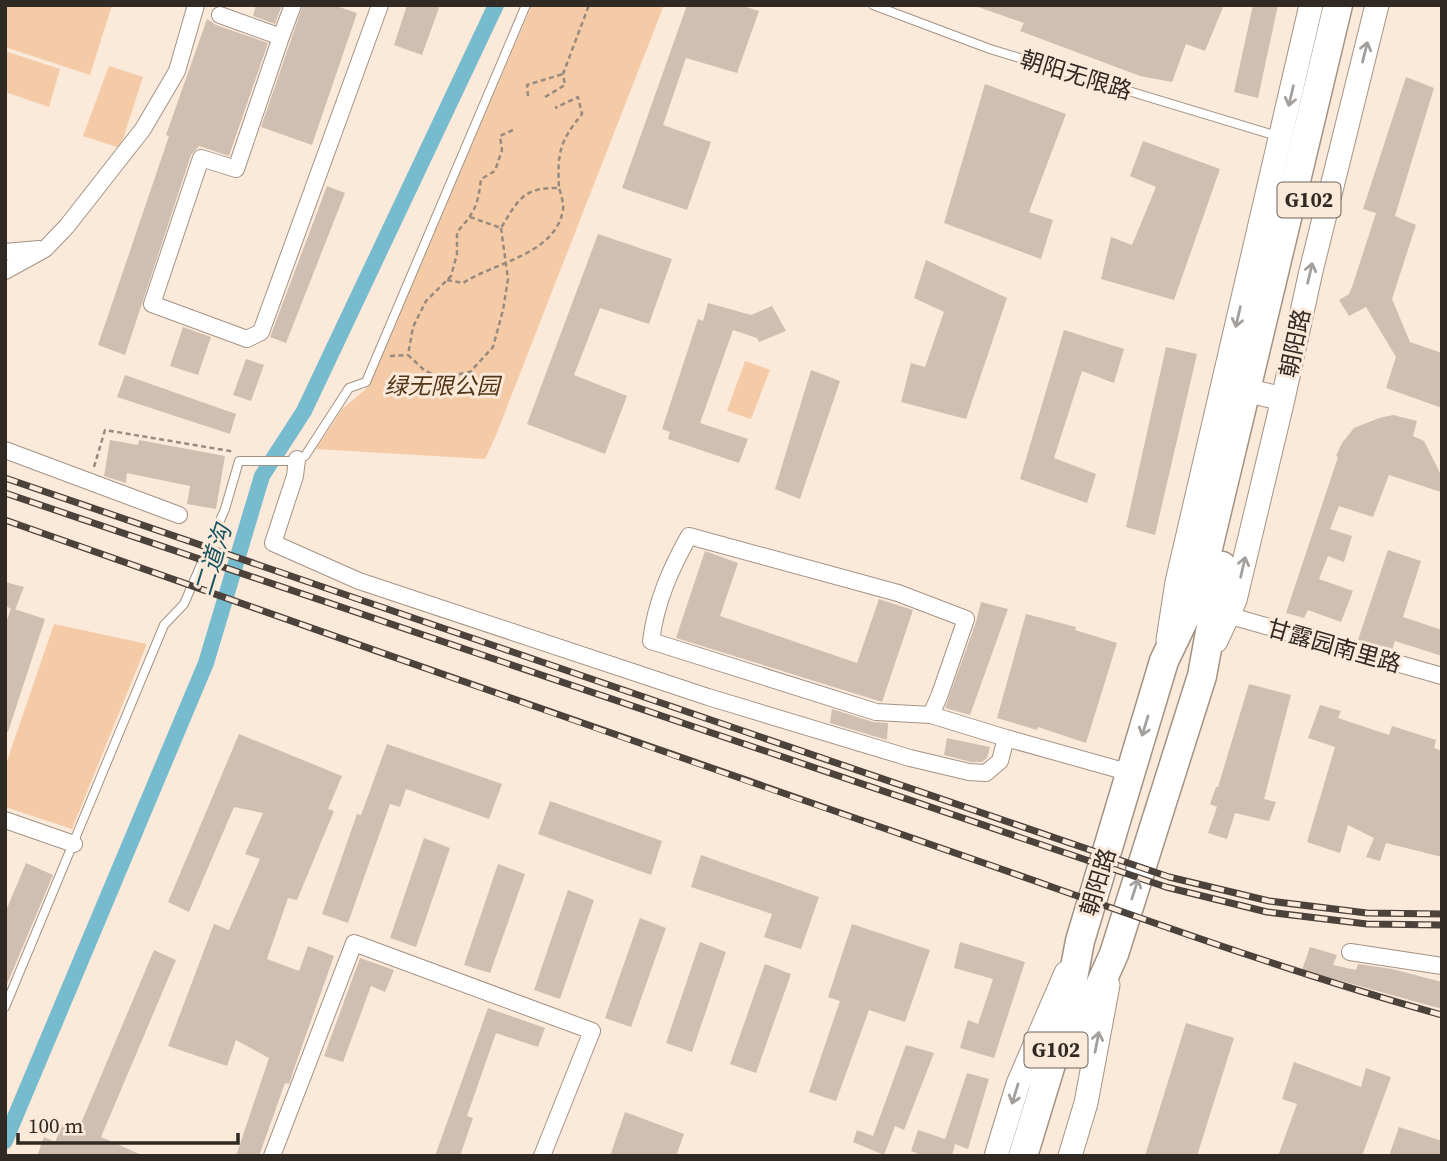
<svg xmlns="http://www.w3.org/2000/svg" width="1447" height="1161" viewBox="0 0 1447 1161" font-family="'Source Serif 4','Noto Sans SC',serif">
<style>
.green{fill:#f4cba6}
.lines{fill:none;stroke-linecap:round;stroke-linejoin:round}
.canal{stroke:#76bbce;stroke-width:16}
.building{fill:#d0bfb0}
.lane-casing{stroke:#a39385;stroke-width:10}
.street-casing{stroke:#a39385;stroke-width:18}
.secondary-casing{stroke:#a39385;stroke-width:25}
.highway-casing{stroke:#a39385;stroke-width:31}
.path{stroke:#978a80;stroke-width:2.5;stroke-dasharray:5 3.5;stroke-linecap:butt}
.lane{stroke:#fff;stroke-width:8}
.street{stroke:#fff;stroke-width:16}
.secondary{stroke:#fff;stroke-width:23}
.highway{stroke:#fff;stroke-width:28}
.rail-casing{stroke:#4b423b;stroke-width:7}
.rail{stroke:#fbe9da;stroke-width:4.5;stroke-dasharray:13;stroke-linecap:butt}
.oneway{stroke:#a29f9c}
.labels{text-anchor:middle;stroke-width:6;stroke-linejoin:round;paint-order:stroke}
.shield{fill:#fbe9da;stroke:#6e635b;stroke-width:2}
.shield-label{font-size:21px;font-weight:bold;fill:#312a24}
.street-label{font-size:23px;fill:#312a24;stroke:#fbe9da}
.park-label{font-size:23px;font-style:italic;fill:#533415;stroke:#fbe9da}
.water-label{font-size:24px;font-style:italic;fill:#175260;stroke:#fbe9da}
</style>
<rect width="100%" height="100%" fill="#fbe9da"/>
<path class="green" d="M5,5H112L90,75L5,47Z
M532,5H664L496,435L485,459L316,449L342,409L366,389Z
M5,51L60,69L49,107L5,92Z
M109,66L143,77L120,148L83,136Z
M745,361L770,370L751,419L727,411Z
M54,624L147,644L72,829L5,807V767Z"/>
<g class="lines">
<path class="canal" d="M5,1141L206,663L262,476L304,411L496,5"/>
</g>
<path class="building" d="M256,5H282L275,24L253,16Z
M303,5H333L357,13L312,145L261,127Z
M407,5H440L422,55L394,45Z
M687,5H740L759,11L737,73L686,58L663,125L711,142L687,210L622,188Z
M979,5H1224L1205,51L1186,44L1172,82L1140,76L1020,31L1024,23L978,7Z
M1253,5H1278L1258,98L1234,92Z
M207,19L216,25L268,43L229,156L199,146L191,155L125,355L98,345L169,136L166,135Z
M1406,77L1434,88L1395,216L1416,225L1392,299L1410,342L1442,353V408L1386,388L1396,357L1366,307L1349,316L1339,300L1349,294L1353,284L1376,213L1363,209Z
M985,84L1066,114L1029,212L1053,220L1041,259L944,223Z
M1143,141L1220,169L1174,300L1101,279L1111,237L1132,245L1156,187L1130,176Z
M327,186L345,193L286,343L270,337Z
M598,234L672,259L649,324L600,308L574,375L627,396L605,454L527,424Z
M926,260L1007,298L966,419L901,402L911,363L925,367L944,312L914,298Z
M708,303L751,315L772,306L786,331L759,342L757,338L733,330L700,423L748,439L739,463L668,439L670,432L662,429L698,319L703,321Z
M183,327L211,337L198,375L170,366Z
M1064,330L1124,349L1114,383L1082,371L1054,458L1096,474L1087,503L1020,479Z
M1166,347L1197,354L1155,535L1126,527Z
M246,359L264,365L251,401L233,395Z
M811,370L840,381L800,499L775,489Z
M125,375L236,414L230,434L117,397Z
M1393,415L1417,421L1413,436L1424,441L1441,475V492L1389,475L1373,517L1339,506L1330,529L1352,536L1344,562L1328,556L1319,579L1353,591L1341,622L1308,610L1304,618L1286,613L1338,457L1336,456L1342,443L1354,428L1379,418Z
M110,440L138,445L139,440L225,456L216,509L187,504L190,486L127,473L126,483L104,476Z
M1388,550L1421,561L1403,617L1442,630V656L1395,641L1392,650L1358,640Z
M705,551L738,563L720,616L857,663L879,599L913,610L882,702L676,638Z
M5,582L24,587L15,610L5,606Z
M981,602L1008,609L970,715L945,708L976,622Z
M11,608L45,619L8,732H5V626Z
M1026,614L1076,627L1075,630L1117,643L1086,743L1038,727L1037,730L997,718Z
M1249,684L1291,695L1264,799L1276,802L1269,821L1235,813L1227,839L1208,833L1217,807L1210,804L1216,787H1218Z
M1320,705L1341,711L1338,718L1389,735L1392,726L1436,740L1434,748L1442,751V857L1386,843L1380,861L1366,857L1374,838L1348,825L1340,853L1307,842L1335,747L1308,738Z
M832,709L873,722L888,723L887,740L830,723Z
M239,734L342,776L328,809L334,811L297,900L288,898L267,959L299,971L308,946L334,956L295,1066L289,1084L285,1083L259,1156H236L269,1058L236,1040L227,1066L168,1046L214,924L229,930L260,859L245,854L263,813L234,807L189,912L168,902Z
M947,738L990,747L987,758L982,762H971L944,755Z
M387,744L502,784L489,819L406,789L400,807L390,804L348,923L322,914L357,814L361,815Z
M550,801L662,841L651,875L538,834Z
M424,838L450,848L416,947L390,938Z
M701,855L819,897L801,949L764,937L772,914L691,887Z
M26,863L53,875L5,989V913Z
M498,864L525,874L490,973L464,965Z
M568,890L594,900L560,999L534,990Z
M640,918L666,928L631,1027L605,1018Z
M852,924L930,950L905,1022L869,1010L836,1101L809,1092L840,1001L828,997Z
M700,942L726,952L692,1052L666,1043Z
M960,942L1025,962L994,1058L960,1048L968,1020L978,1024L993,979L954,968Z
M1310,947L1337,955L1333,965L1356,970L1358,964L1392,969L1442,982V1009L1302,970Z
M154,950L176,960L101,1137L144,1156H37L44,1137L55,1142L64,1122L79,1128Z
M360,958L394,970L385,992L371,986L343,1062L324,1056Z
M765,964L791,974L756,1073L730,1064Z
M488,1008L545,1028L538,1047L496,1033L467,1116L473,1118L460,1156H435Z
M1186,1023L1234,1038L1197,1156H1145Z
M906,1045L934,1053L904,1130L895,1126L884,1155L853,1142L857,1130L873,1136Z
M1294,1062L1361,1087L1366,1068L1391,1077L1362,1156H1278L1297,1104L1282,1099Z
M967,1073L989,1079L968,1149L955,1144L952,1156H924L911,1151L918,1130L945,1139Z
M625,1112L684,1134L676,1156H610Z
M1399,1127L1442,1141V1156H1389Z"/>
<g class="lines">
<g class="lane-casing">
<path id="lane" d="M873,5L990,49L1277,136
M5,1007L164,625L184,604L225,509L239,461H291L305,456L349,388L366,382L526,5"/>
</g>
<g class="street-casing">
<path id="street" d="M220,15L281,37L236,169L201,158L152,304L247,339L261,332L380,5
M281,37L293,5
M5,252L39,249
M5,271L45,249L67,226L143,129L177,71L196,5
M5,450L179,515
M297,459L295,476L273,543L359,581L708,697L910,758L969,772L986,773L1000,761L1006,738L1131,773
M1227,615L1442,676
M931,715L876,712L651,641C656,602 670,570 689,536L898,593L966,619L940,694L931,715L1006,738
M5,820L74,844
M1350,952L1442,966
M272,1156L354,943L592,1031L542,1156"/>
</g>
<g class="secondary-casing">
<path id="secondary" d="M1229,386L1283,399
M1168,640L1177,582L1311,5
M1216,641L1235,600L1283,399L1311,271L1377,5
M996,1156L1018,1084L1066,973
M1070,1156L1086,1103L1108,985"/>
</g>
<g class="highway-casing">
<path id="highway" d="M1075,1052L1084,1021L1114,954L1202,676L1222,566
M1023,1156L1066,1015L1080,941L1164,661L1198,590L1338,5"/>
</g>
<path class="path" d="M528,96L527,85L563,74
M545,97L565,85L563,74L589,5
M470,217L501,228C518,200 523,187 559,188C557,153 560,141 582,114L578,97L555,108
M501,228L508,279L503,310L493,347L470,372L440,378L424,370L408,355L413,327L426,301L451,276L457,254V232C475,212 478,205 481,179L495,171L502,150L500,136L515,129
M447,280L463,283C495,262 555,255 563,210C564,204 561,194 559,188
M390,356L408,355
M94,467L105,430L230,451L232,453"/>
<use href="#lane" class="lane"/>
<use href="#street" class="street"/>
<use href="#secondary" class="secondary"/>
<use href="#highway" class="highway"/>
<g class="rail-casing">
<path id="rail" d="M5,478L1169,877L1269,901L1367,913L1442,914
M5,493L1166,887L1267,912L1367,924L1442,925
M5,520C315,629 624,739 935,846C1103,904 1270,967 1442,1015"/>
</g>
<use href="#rail" class="rail"/>
</g>
<defs><path id="oneway-shaft" d="M-6 0H5M1.5-3L5.5 0L1.5 3" fill="none" stroke-width="1.6" stroke-linecap="round" stroke-linejoin="round" transform="scale(1.75)"/></defs>
<g class="oneway">
<use href="#oneway-shaft" transform="translate(1365 52) rotate(-76)"/>
<use href="#oneway-shaft" transform="translate(1291 96) rotate(103)"/>
<use href="#oneway-shaft" transform="translate(1310 273) rotate(-77)"/>
<use href="#oneway-shaft" transform="translate(1238 317) rotate(103)"/>
<use href="#oneway-shaft" transform="translate(1243 567) rotate(-77)"/>
<use href="#oneway-shaft" transform="translate(1145 726) rotate(107)"/>
<use href="#oneway-shaft" transform="translate(1135 889) rotate(-72)"/>
<use href="#oneway-shaft" transform="translate(1097 1042) rotate(-79)"/>
<use href="#oneway-shaft" transform="translate(1015 1094) rotate(107)"/>
</g>
<g class="labels">
<g class="shield">
<rect x="1277.5" y="182.5" width="63" height="35" rx="5"/>
<rect x="1024.5" y="1032.5" width="63" height="35" rx="5"/>
</g>
<g class="shield-label">
<text x="1309" y="207">G102</text>
<text x="1056" y="1057">G102</text>
</g>
<g class="street-label">
<text transform="translate(1076 75) rotate(17)" y="8">朝阳无限路</text>
<text transform="translate(1295 343) rotate(-78)" y="8">朝阳路</text>
<text transform="translate(1334 646) rotate(16)" y="8">甘露园南里路</text>
<text transform="translate(1098 882) rotate(-73)" y="8">朝阳路</text>
</g>
<g class="park-label">
<text x="442" y="394">绿无限公园</text>
</g>
<g class="water-label">
<text transform="translate(213 560) rotate(-73)" y="8">二道沟</text>
</g>
</g>
<rect width="1447" height="1161" fill="none" stroke="#312a24" stroke-width="14"/>
<path d="M18 1133v10h220v-10" fill="none" stroke="#312a24" stroke-width="3.5"/>
<text x="28" y="1133" font-size="21" fill="#312a24" stroke="#fbe9da" stroke-width="5" paint-order="stroke">100 m</text>
</svg>
